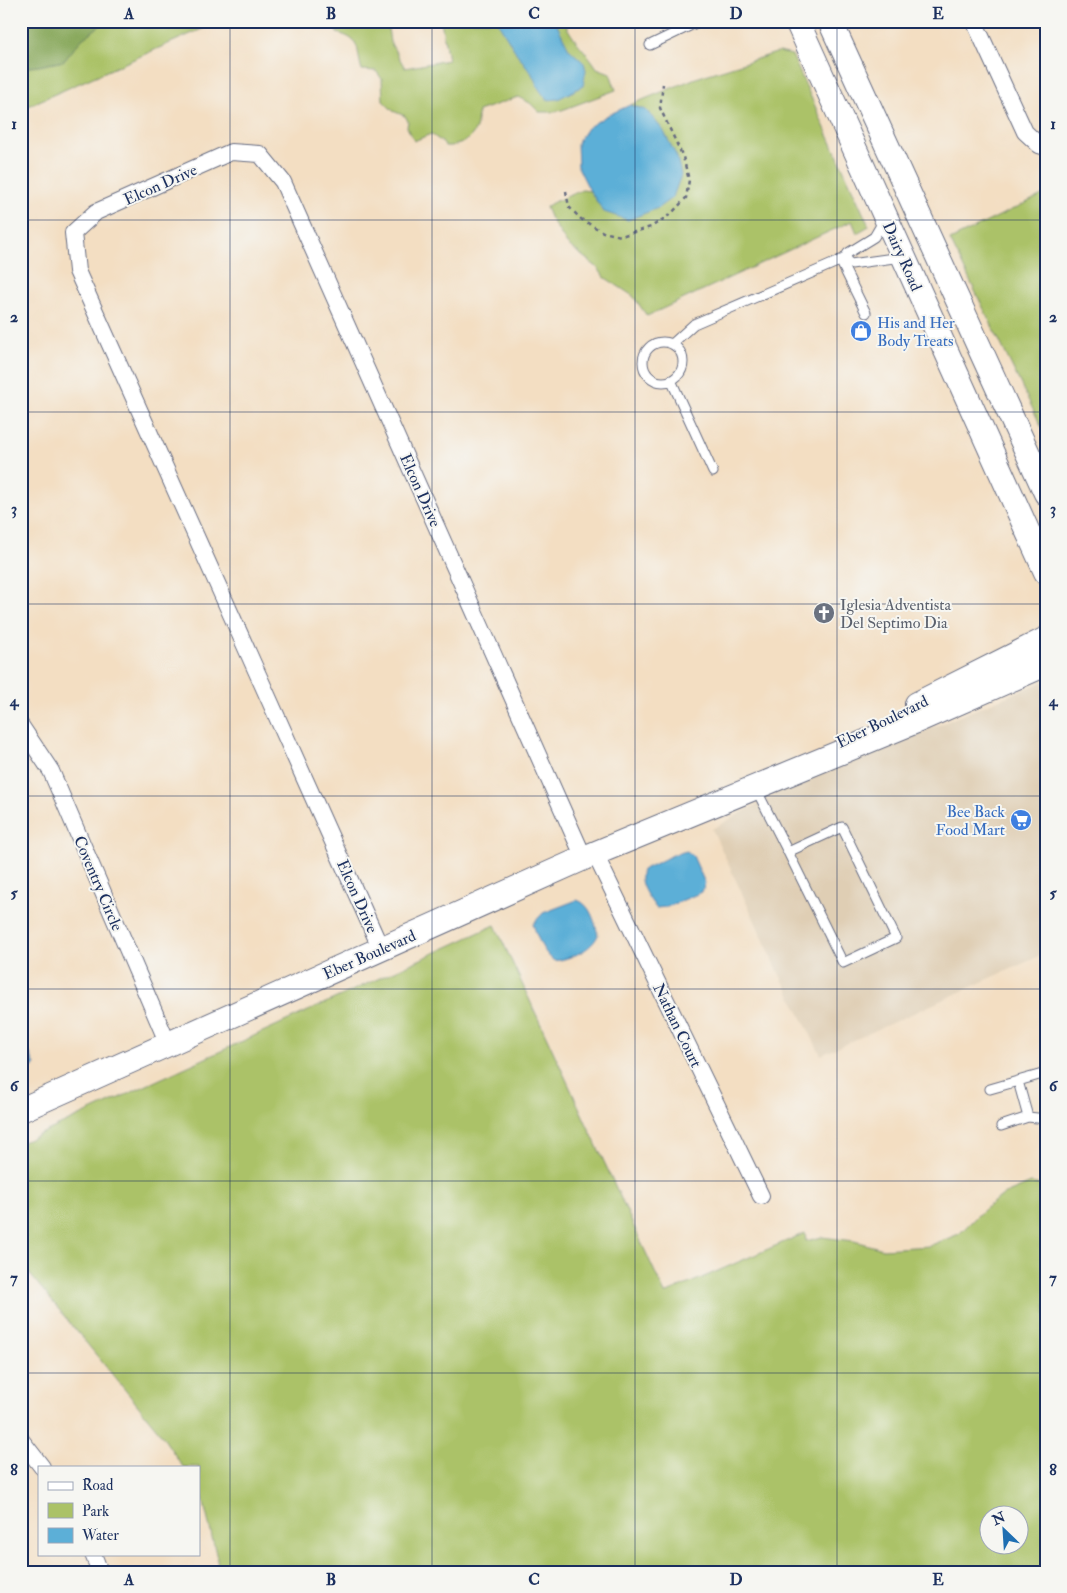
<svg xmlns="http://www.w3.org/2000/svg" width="1067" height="1593" viewBox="0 0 1067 1593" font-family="'IM FELL Double Pica',serif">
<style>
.built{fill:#dfceb4}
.green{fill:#abc267;stroke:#637862;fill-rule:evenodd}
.forest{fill:#88a85c;stroke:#526c5d}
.water{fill:#5cafd7;stroke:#3c6f9a}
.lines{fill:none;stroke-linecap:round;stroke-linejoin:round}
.lane-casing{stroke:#676c81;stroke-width:11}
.street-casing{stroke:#676c81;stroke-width:18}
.secondary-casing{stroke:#676c81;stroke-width:26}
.path{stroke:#676c81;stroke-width:2.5;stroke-dasharray:4 4;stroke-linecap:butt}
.lane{stroke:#fff;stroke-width:9}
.street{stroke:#fff;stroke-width:16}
.secondary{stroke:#fff;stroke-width:24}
.grid{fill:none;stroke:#1b2f5e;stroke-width:1;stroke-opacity:0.55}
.labels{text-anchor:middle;stroke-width:4;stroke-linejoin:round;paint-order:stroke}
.street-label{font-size:16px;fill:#1b2f5e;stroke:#f6f6f2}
.shop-label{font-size:16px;fill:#366cbe;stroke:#f6f6f2;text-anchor:start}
.worship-label{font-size:16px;fill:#5b616d;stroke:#f6f6f2;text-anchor:start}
.neatline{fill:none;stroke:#1b2f5e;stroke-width:2}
.grid-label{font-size:16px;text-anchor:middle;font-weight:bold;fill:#1b2f5e}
</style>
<rect width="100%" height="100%" fill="#f6f6f2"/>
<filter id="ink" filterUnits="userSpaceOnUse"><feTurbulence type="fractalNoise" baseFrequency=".02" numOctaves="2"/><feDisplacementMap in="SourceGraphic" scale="10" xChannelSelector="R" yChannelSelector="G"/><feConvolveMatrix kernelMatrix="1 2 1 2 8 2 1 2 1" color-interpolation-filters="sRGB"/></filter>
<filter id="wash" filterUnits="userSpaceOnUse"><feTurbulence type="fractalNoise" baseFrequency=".0096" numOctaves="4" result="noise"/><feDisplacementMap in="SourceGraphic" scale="20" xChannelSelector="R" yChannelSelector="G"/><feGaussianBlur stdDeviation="1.12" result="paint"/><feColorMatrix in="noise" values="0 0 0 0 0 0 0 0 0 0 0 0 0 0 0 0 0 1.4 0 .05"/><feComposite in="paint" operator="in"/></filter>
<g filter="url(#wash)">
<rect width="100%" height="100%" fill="#f3dec2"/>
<path class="built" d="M1046,680V953L821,1055L780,975L712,829L781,791Z"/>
<path class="green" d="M21,21H220L21,109Z
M331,21H387L390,42L405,68L448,60L441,21H564C573,42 586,50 597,68L610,73L616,90L562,110L552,112H539L530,103L518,97L478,111C477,116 478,124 476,128C471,141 457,147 445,146L442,142L431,134L414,141L407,127L408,121L405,116L393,111L383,101L382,79L376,71L362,70C355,48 363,40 337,33Z
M779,52L792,55L869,226L857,233L852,221L647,316L633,296L604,277L598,268L567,244L550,217L546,207L552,203L582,190L590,191L604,212L663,130L646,110L630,105L696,78Z
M1046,193V436L950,240Z
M495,925L665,1294L805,1233L806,1241L822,1237L854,1241L883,1249L929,1246L959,1234L983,1210L1003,1195L1031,1183L1046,1186V1572H218L217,1558L202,1495L199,1490V1467H183L158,1430L28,1272L21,1247V1143ZM990,1516H1020V1546H990Z"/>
<path class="forest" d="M21,21H106L81,40L64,61L39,66L21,68Z"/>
<path class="water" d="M497,21H555L569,49L584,63L586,70L583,86L558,99L547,100L539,89L531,72L517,54Z
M630,105L646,110L663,130L677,157L681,175L673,197L658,208L628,220L604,212L590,191L578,167L577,143L587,128L606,116Z
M687,851L693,856L705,883L702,892L667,907L656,908C649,898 637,884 642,870L675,854Z
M577,900C591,904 595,923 598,935C592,950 570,959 554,961C542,951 538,939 533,924L543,913Z
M21,1034L35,1065L21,1074Z"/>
</g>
<g filter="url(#ink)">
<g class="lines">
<g class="lane-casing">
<path id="lane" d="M650,45L700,21
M884,220L874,237L848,253L844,259L851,264L901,257
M840,260L866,313
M643 362a20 20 0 1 1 40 0a20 20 0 1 1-40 0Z
M672,344L694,324L844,259
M671,380L713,472
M756,789L788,852L842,827L896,938L843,963L788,852
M1018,1081L1028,1117
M990,1089L1046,1073
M1001,1126L1028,1117L1046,1119"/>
</g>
<g class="street-casing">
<path id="street" d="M974,21L1025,132L1039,145L1046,147
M21,726L51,771L168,1044
M595,854L761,1196
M381,949L77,271L73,233L96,212L231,152L260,154L283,182L584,858
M21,1440L42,1467
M93,1554L100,1572"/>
</g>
<g class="secondary-casing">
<path id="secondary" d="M797,21L1046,572
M830,21L1046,493
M917,704L1046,639
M21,1110L584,858L914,722L1046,664"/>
</g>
<path class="path" d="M566,191L569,207L581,219L603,232L621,236L651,227L671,214L686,198L689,180L683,157L660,108L663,84"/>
<use href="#lane" class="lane"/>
<use href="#street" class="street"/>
<use href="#secondary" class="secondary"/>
</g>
</g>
<path class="grid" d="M230,21V1572M432,21V1572M635,21V1572M837,21V1572M21,220H1046M21,412H1046M21,604H1046M21,796H1046M21,989H1046M21,1181H1046M21,1373H1046"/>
<defs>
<g id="shop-disc" transform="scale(1.125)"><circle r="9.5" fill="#3f7fe0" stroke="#f6f6f2"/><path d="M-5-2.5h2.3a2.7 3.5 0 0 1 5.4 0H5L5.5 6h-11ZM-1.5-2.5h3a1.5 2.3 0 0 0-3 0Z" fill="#fff"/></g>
<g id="church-disc" transform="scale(1.125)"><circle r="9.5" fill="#6b7280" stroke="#f6f6f2"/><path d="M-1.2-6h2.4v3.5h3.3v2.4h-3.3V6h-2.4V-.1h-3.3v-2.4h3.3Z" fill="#fff"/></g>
<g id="supermarket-disc" transform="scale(1.125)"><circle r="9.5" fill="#3f7fe0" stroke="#f6f6f2"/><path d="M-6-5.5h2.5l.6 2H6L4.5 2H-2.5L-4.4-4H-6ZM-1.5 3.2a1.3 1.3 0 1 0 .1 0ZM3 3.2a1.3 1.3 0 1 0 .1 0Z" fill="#fff"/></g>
</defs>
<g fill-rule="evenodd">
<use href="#shop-disc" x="861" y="331"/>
<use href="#church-disc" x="824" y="613"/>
<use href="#supermarket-disc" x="1021" y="820"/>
</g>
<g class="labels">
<g class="street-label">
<text transform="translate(160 184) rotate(-24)" y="6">Elcon Drive</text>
<text transform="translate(903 256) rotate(66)" y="6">Dairy Road</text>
<text transform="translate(421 490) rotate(66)" y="6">Elcon Drive</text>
<text transform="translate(882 721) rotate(-26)" y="6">Eber Boulevard</text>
<text transform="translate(99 883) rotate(67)" y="6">Coventry Circle</text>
<text transform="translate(358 896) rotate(66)" y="6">Elcon Drive</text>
<text transform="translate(369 954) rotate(-24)" y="6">Eber Boulevard</text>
<text transform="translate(678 1025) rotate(64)" y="6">Nathan Court</text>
</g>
<g class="shop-label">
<text x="877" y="328">His and Her<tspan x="877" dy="18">Body Treats</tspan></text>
<text x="1005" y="817" text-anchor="end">Bee Back<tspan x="1005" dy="18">Food Mart</tspan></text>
</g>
<g class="worship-label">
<text x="840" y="610">Iglesia Adventista<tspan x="840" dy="18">Del Septimo Dia</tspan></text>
</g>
</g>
<rect width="1067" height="1593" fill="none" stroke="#f6f6f2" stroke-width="55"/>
<rect x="38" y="1466" width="162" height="90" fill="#f6f6f2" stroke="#9ea6b7"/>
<rect x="48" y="1482" width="25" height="8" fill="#ffffff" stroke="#9ea6b7"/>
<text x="82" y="1490" font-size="15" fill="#1b2f5e">Road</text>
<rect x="48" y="1503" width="25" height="15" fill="#abc267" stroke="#9ea6b7"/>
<text x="82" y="1516" font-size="15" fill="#1b2f5e">Park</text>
<rect x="48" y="1528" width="25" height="15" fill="#5cafd7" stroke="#9ea6b7"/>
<text x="82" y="1540" font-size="15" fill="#1b2f5e">Water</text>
<g transform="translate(1004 1530) rotate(335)"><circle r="24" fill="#f6f6f2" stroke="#9ea6b7"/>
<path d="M0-4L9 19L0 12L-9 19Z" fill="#1f6fb2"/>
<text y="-8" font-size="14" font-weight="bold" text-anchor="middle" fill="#1b2f5e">N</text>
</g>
<rect x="28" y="28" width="1012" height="1538" class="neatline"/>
<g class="grid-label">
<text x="129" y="19">A</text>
<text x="331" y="19">B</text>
<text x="534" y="19">C</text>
<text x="736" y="19">D</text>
<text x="938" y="19">E</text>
<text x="14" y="129">1</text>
<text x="1053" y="129">1</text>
<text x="14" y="322">2</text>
<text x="1053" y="322">2</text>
<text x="14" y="514">3</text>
<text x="1053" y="514">3</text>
<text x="14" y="706">4</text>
<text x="1053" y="706">4</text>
<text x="14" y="898">5</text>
<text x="1053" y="898">5</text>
<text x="14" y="1091">6</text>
<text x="1053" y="1091">6</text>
<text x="14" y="1283">7</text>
<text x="1053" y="1283">7</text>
<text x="14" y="1475">8</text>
<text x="1053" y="1475">8</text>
<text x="129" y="1585">A</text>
<text x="331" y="1585">B</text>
<text x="534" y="1585">C</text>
<text x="736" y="1585">D</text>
<text x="938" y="1585">E</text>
</g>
</svg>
